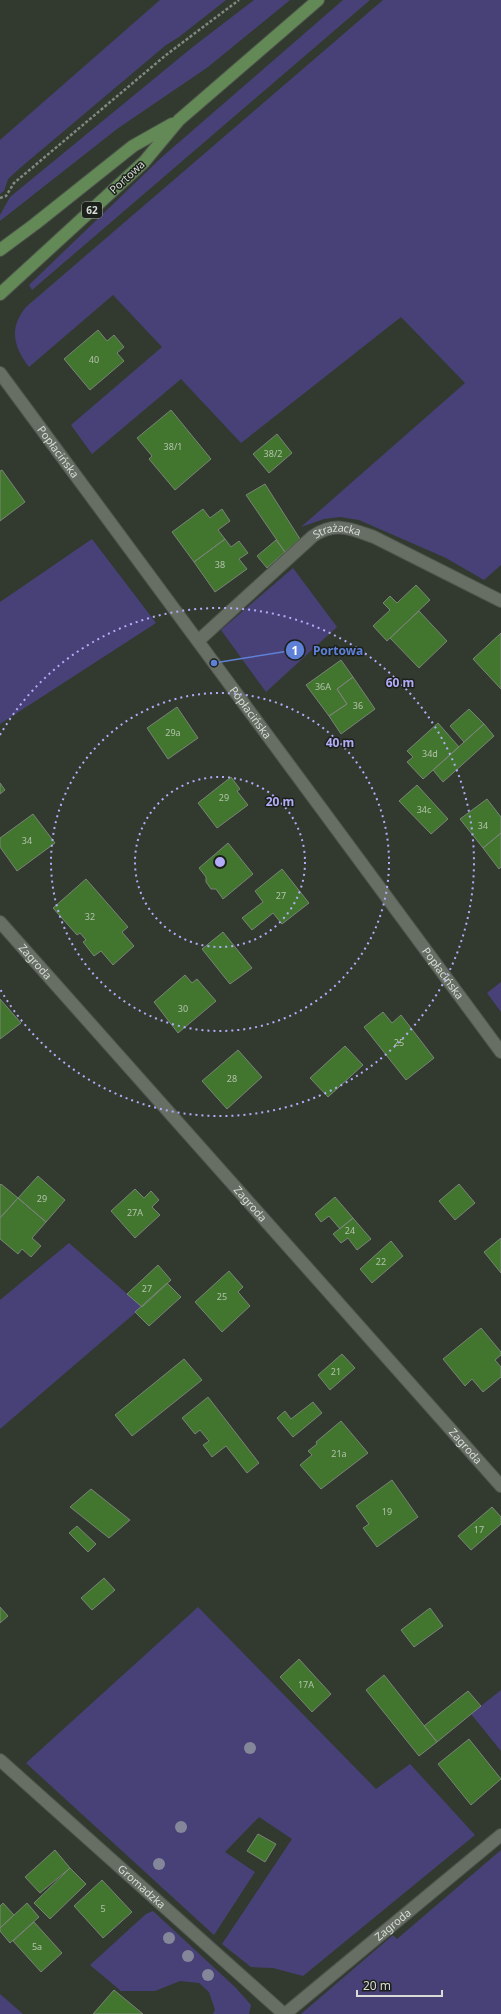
<svg xmlns="http://www.w3.org/2000/svg" width="501" height="2014" viewBox="0 0 501 2014" font-family="'Noto Sans',sans-serif">
<style>
.green{fill:#484177}
.building{fill:#42762f;stroke:#7a8378}
.lines{fill:none;stroke-linecap:round;stroke-linejoin:round}
.minor-casing{stroke:#4f554d;stroke-width:14}
.primary-casing{stroke:#4f554d;stroke-width:14}
.path{stroke:#818880;stroke-width:2.5;stroke-dasharray:3 2;stroke-linecap:butt}
.minor{stroke:#676f64;stroke-width:12}
.primary{stroke:#638956;stroke-width:12}
.tree{fill:#84869a}
.ring{fill:none;stroke:#b3adf9;stroke-width:2;stroke-dasharray:2 4}
.labels{text-anchor:middle;stroke-width:3;stroke-linejoin:round;paint-order:stroke}
.number-label{font-size:9px;fill:#b2c2ac}
.shield{fill:#1c201b;stroke:#9fa49e;stroke-width:1}
.shield-label{font-size:10px;font-weight:bold;fill:#d7dcd6}
.street-label{font-size:11px;fill:#d7dcd6;stroke:#1c201b}
.centre{fill:#b3adf9;stroke:#1c201b;stroke-width:2}
.ring-label{font-size:12px;text-anchor:middle;font-weight:bold;fill:#b3adf9;stroke:#1c201b;stroke-width:3;stroke-linejoin:round;paint-order:stroke}
.leader{fill:none;stroke:#5e80d7;stroke-width:1.5}
.callout-dot{fill:#5e80d7;stroke:#1c201b;stroke-width:1.5}
.mark-label{font-size:12px;text-anchor:middle;font-weight:bold;fill:#fff}
.callout-label{font-size:12px;text-anchor:middle;font-weight:bold;fill:#5e80d7;stroke:#1c201b;stroke-width:3;stroke-linejoin:round;paint-order:stroke}
</style>
<rect width="100%" height="100%" fill="#323a30"/>
<path class="green" d="M160,0H226L179,37L166,45L20,168L8,179L4,191L0,194V140Z
M254,0H290L208,67L117,129L0,221V215L10,197L194,46Z
M343,0H370L32,290L29,285L162,157Z
M383,0H501V565L484,580L446,558L359,520L340,517L324,519L301,527L465,383L401,317L241,443L181,379L92,454L71,425L162,347L113,295L29,367C13,346 9,328 26,307Z
M92,539L156,623L0,724V602Z
M293,568L337,627L266,692L221,630Z
M501,982V1012L487,993Z
M69,1243L142,1307L0,1429V1300Z
M198,1607L376,1789L410,1764L475,1835L303,1976L273,1968L251,1967L222,1944L292,1839L259,1817L225,1852L255,1872L214,1935L26,1763Z
M501,1690V1751L471,1714Z
M501,1850V2014H301L393,1935L397,1939Z
M153,1911L236,1988L251,2005L249,2014H213L215,2010L209,1992L199,1983L180,1981L155,1991H121L90,1965L146,1914Z
M0,1994L23,2014H0Z"/>
<path class="building" d="M98,330L107,341L114,335L124,347L117,353L124,361L90,390L64,359Z
M171,410L211,459L175,490L149,459L152,456L137,438Z
M277,434L292,453L269,473L253,454Z
M2,470L25,502L0,521V471Z
M265,484L300,539L285,552L246,495Z
M203,509L210,518L222,509L230,521L218,530L225,539L194,562L172,532Z
M225,539L231,547L239,541L248,553L239,559L247,569L215,592L194,562Z
M276,540L285,552L267,568L257,556Z
M416,585L430,600L387,641L373,626L390,610L383,603L390,596L397,603Z
M419,611L447,641L419,668L390,638Z
M501,633V689L473,659Z
M341,660L353,677L337,689L347,704L329,716L306,685Z
M353,677L375,709L341,734L329,716L347,704L337,689Z
M177,707L198,738L168,759L147,728Z
M469,709L484,724L464,742L450,726Z
M438,723L459,747L423,779L407,762L413,757L407,751Z
M484,724L494,736L443,782L433,770Z
M231,777L240,789L237,791L248,805L217,828L198,803Z
M0,783L5,790L0,794Z
M417,785L448,819L431,834L399,801Z
M487,799L501,817V833L483,848L460,819Z
M33,814L55,843L17,871L0,847V838Z
M501,833V867L499,869L483,848Z
M228,843L253,874L223,899L216,889H211L206,882V877L199,868Z
M282,869L309,903L282,924L273,913L252,930L242,918L263,902L255,891Z
M86,879L128,927L122,932L134,946L113,965L101,951L94,956L83,942L86,940L80,933L77,935L53,908Z
M223,932L252,968L230,984L202,949Z
M185,975L192,983L197,979L216,1001L178,1033L154,1002Z
M0,999L21,1023L0,1039Z
M383,1012L392,1023L401,1015L434,1058L406,1080L364,1027Z
M345,1046L363,1065L328,1097L310,1078Z
M238,1050L262,1077L227,1109L202,1081Z
M38,1176L65,1200L46,1222L18,1198Z
M1,1184L18,1198L0,1218V1185Z
M459,1184L475,1203L455,1220L439,1201Z
M135,1189L144,1198L151,1191L159,1200L152,1207L160,1215L135,1238L111,1211Z
M335,1197L353,1218L340,1229L329,1216L321,1222L315,1214Z
M18,1198L46,1222L32,1238L41,1246L31,1257L22,1249L18,1254L0,1239V1218Z
M353,1218L371,1239L357,1250L348,1238L341,1243L333,1234Z
M501,1238V1273L484,1252Z
M391,1241L403,1256L372,1283L360,1269Z
M158,1265L171,1280L142,1307L127,1294Z
M229,1271L243,1287L238,1292L250,1306L222,1332L195,1302Z
M167,1283L181,1297L149,1326L135,1312Z
M481,1328L501,1352V1355L495,1360L501,1367V1377L483,1392L472,1379L465,1386L443,1359Z
M342,1354L355,1368L330,1390L318,1375Z
M184,1359L202,1380L132,1436L115,1415Z
M208,1397L259,1463L247,1473L226,1446L212,1457L203,1445L209,1441L200,1430L195,1434L182,1418Z
M313,1402L322,1413L293,1437L277,1418L285,1411L291,1419Z
M341,1421L368,1453L321,1489L300,1465L312,1455L308,1451L317,1444L316,1442Z
M392,1480L418,1517L377,1547L363,1528L369,1524L356,1506Z
M91,1489L130,1520L109,1538L70,1507Z
M492,1507L501,1517V1524L471,1550L458,1536Z
M77,1526L96,1544L88,1552L69,1533Z
M104,1578L115,1590L92,1610L81,1598Z
M0,1607L8,1616L0,1623Z
M430,1608L443,1626L414,1647L401,1630Z
M299,1659L331,1694L312,1712L280,1677Z
M384,1675L437,1742L419,1756L366,1690Z
M468,1691L481,1706L437,1742L424,1726Z
M469,1739L501,1779L471,1805L438,1764Z
M258,1834L276,1844L265,1862L247,1851Z
M55,1850L70,1868L40,1893L25,1877Z
M70,1868L86,1884L50,1919L34,1903Z
M102,1880L132,1912L103,1938L74,1906Z
M3,1903L14,1915L0,1928V1906Z
M27,1903L39,1917L10,1943L0,1931V1928Z
M34,1922L62,1953L41,1972L13,1941Z
M114,1990L143,2014H93Z"/>
<g class="lines">
<g class="minor-casing">
<g id="minor">
<path id="s1" d="M0,373L501,1052"/>
<path id="s2" d="M198,641L313,536C336,521 351,529 374,537L501,601"/>
<path id="s3" d="M0,922L501,1486"/>
<path id="s4" d="M0,1760L284,2014"/>
<path id="s5" d="M285,2014L501,1835"/>
</g>
</g>
<g class="primary-casing">
<path id="primary" d="M0,250L35,224L133,146L172,124
M0,294L144,162L179,120L318,0"/>
</g>
<path class="path" d="M0,198L6,196L14,183L166,55L239,0"/>
<use href="#minor" class="minor"/>
<use href="#primary" class="primary"/>
</g>
<g class="tree">
<circle cx="250" cy="1748" r="6"/>
<circle cx="181" cy="1827" r="6"/>
<circle cx="159" cy="1864" r="6"/>
<circle cx="169" cy="1938" r="6"/>
<circle cx="188" cy="1956" r="6"/>
<circle cx="208" cy="1975" r="6"/>
</g>
<g class="ring">
<circle cx="220" cy="862" r="85"/>
<circle cx="220" cy="862" r="169"/>
<path d="M0 735A254 254 0 1 1 0 989"/>
</g>
<g class="labels">
<g class="number-label">
<text x="94" y="363">40</text>
<text x="173" y="450">38/1</text>
<text x="273" y="457">38/2</text>
<text x="220" y="568">38</text>
<text x="323" y="690">36A</text>
<text x="358" y="709">36</text>
<text x="173" y="736">29a</text>
<text x="430" y="757">34d</text>
<text x="224" y="801">29</text>
<text x="424" y="813">34c</text>
<text x="483" y="829">34</text>
<text x="27" y="844">34</text>
<text x="281" y="899">27</text>
<text x="90" y="920">32</text>
<text x="183" y="1012">30</text>
<text x="399" y="1046">25</text>
<text x="232" y="1082">28</text>
<text x="42" y="1202">29</text>
<text x="135" y="1216">27A</text>
<text x="350" y="1234">24</text>
<text x="381" y="1265">22</text>
<text x="147" y="1292">27</text>
<text x="222" y="1300">25</text>
<text x="336" y="1375">21</text>
<text x="339" y="1457">21a</text>
<text x="387" y="1515">19</text>
<text x="479" y="1533">17</text>
<text x="306" y="1688">17A</text>
<text x="103" y="1912">5</text>
<text x="37" y="1950">5a</text>
</g>
<rect class="shield" x="82" y="202" width="20" height="16" rx="3"/>
<g class="shield-label">
<text x="92" y="214">62</text>
</g>
<g class="street-label">
<text transform="translate(127 177) rotate(-43)" y="4">Portowa</text>
<text dy="4" stroke="none"><textPath href="#s1" startOffset="98">Popłacińska</textPath></text>
<text dy="4" stroke="none"><textPath href="#s2" startOffset="181">Strażacka</textPath></text>
<text dy="4" stroke="none"><textPath href="#s1" startOffset="422">Popłacińska</textPath></text>
<text dy="4" stroke="none"><textPath href="#s3" startOffset="53">Zagroda</textPath></text>
<text dy="4" stroke="none"><textPath href="#s1" startOffset="746">Popłacińska</textPath></text>
<text dy="4" stroke="none"><textPath href="#s3" startOffset="377">Zagroda</textPath></text>
<text dy="4" stroke="none"><textPath href="#s3" startOffset="701">Zagroda</textPath></text>
<text dy="4" stroke="none"><textPath href="#s4" startOffset="190">Gromadzka</textPath></text>
<text dy="4" stroke="none"><textPath href="#s5" startOffset="140">Zagroda</textPath></text>
</g>
</g>
<circle cx="220" cy="862" r="6" class="centre"/>
<g class="ring-label">
<text x="400" y="687">60 m</text>
<text x="340" y="747">40 m</text>
<text x="280" y="806">20 m</text>
</g>
<path class="leader" d="M214 663L295 650"/>
<g class="callout-dot">
<circle cx="214" cy="663" r="4"/>
<circle cx="295" cy="650" r="10"/>
</g>
<g class="mark-label">
<text x="295" y="655">1</text>
</g>
<g class="callout-label">
<text x="338" y="655">Portowa</text>
</g>
<path d="M357 1990v6h85v-6" fill="none" stroke="#d7dcd6" stroke-width="2"/>
<text x="363" y="1990" font-size="12" fill="#d7dcd6" stroke="#1c201b" stroke-width="3" paint-order="stroke">20 m</text>
</svg>
